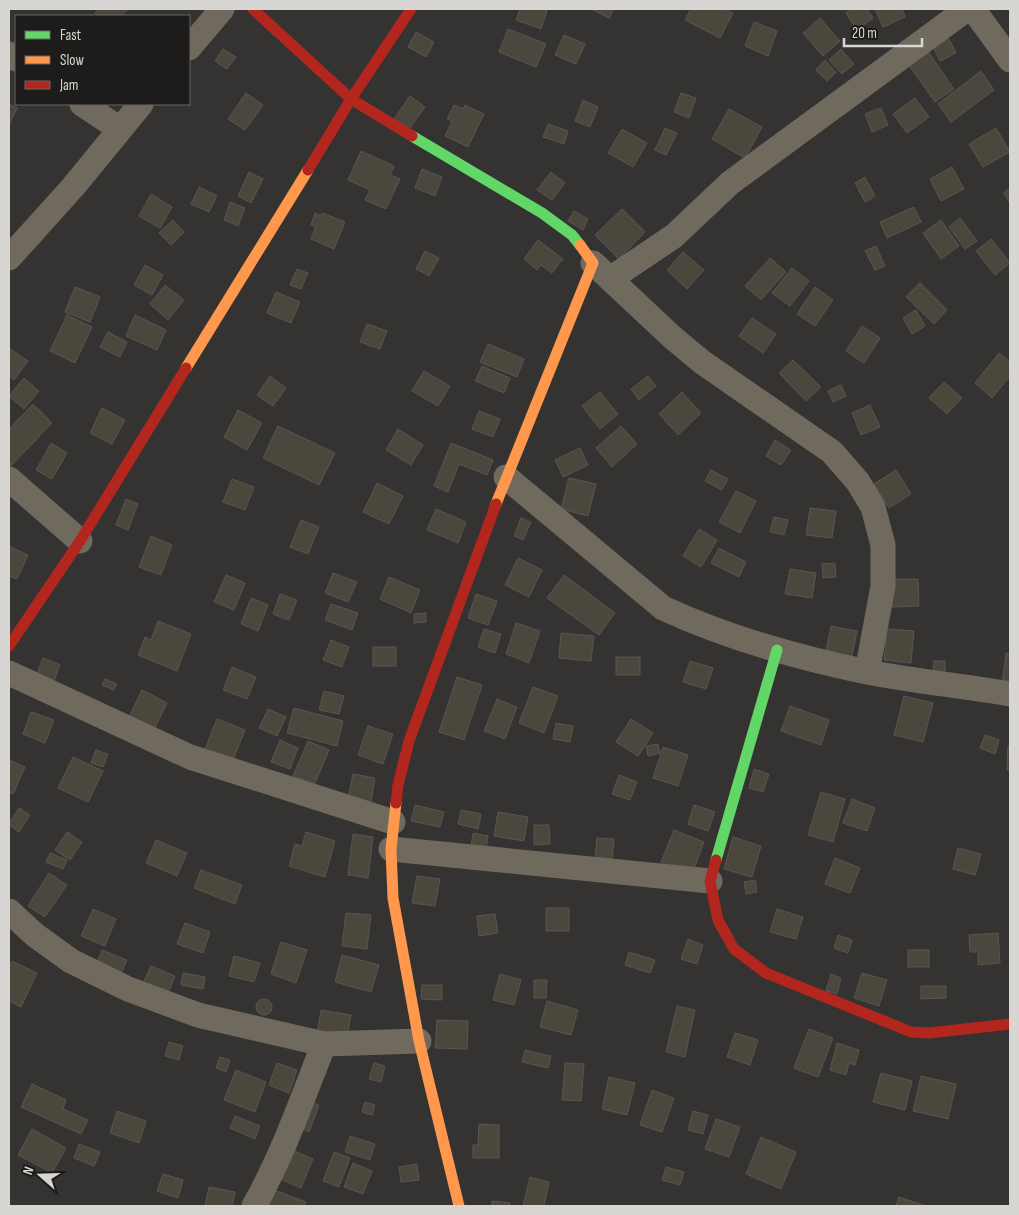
<svg xmlns="http://www.w3.org/2000/svg" width="1019" height="1215" viewBox="0 0 1019 1215" font-family="'Sofia Sans Condensed',sans-serif">
<style>
.building{fill:#4c473d;stroke:#585654}
.lines{fill:none;stroke-linecap:round;stroke-linejoin:round}
.street{stroke:#706a5e;stroke-width:25}
.fast{stroke:#63d668;stroke-width:11}
.slow{stroke:#ff974d;stroke-width:11}
.jam{stroke:#b3261e;stroke-width:11}
</style>
<rect width="100%" height="100%" fill="#353331"/>
<path class="building" d="M99,9H126L127,10L121,16H98L95,13Z
M520,9H541L547,11L541,29L516,20Z
M591,9H614L609,18Z
M691,9H725L733,13L720,38L685,20Z
M851,9H867L873,18L857,30L846,13Z
M875,9H902L905,17L883,27Z
M820,18L840,41L823,56L803,33Z
M754,22L777,31L768,56L745,46Z
M508,29L546,44L536,67L499,52Z
M416,32L434,42L426,57L408,47Z
M564,35L585,44L576,64L555,55Z
M949,39L956,53L940,61L933,47Z
M223,49L236,57L227,69L215,61Z
M841,49L854,64L842,74L829,60Z
M927,50L954,89L935,102L908,64Z
M825,60L836,72L827,81L816,70Z
M981,71L994,90L951,122L938,104Z
M246,93L263,105L245,130L228,119Z
M681,93L696,98L689,118L674,112Z
M410,96L425,107L407,132L392,122Z
M915,98L929,117L907,133L893,114Z
M583,100L598,107L590,127L575,121Z
M9,104L17,108L9,125Z
M454,105L463,109L465,105L484,114L468,147L445,136L452,121L447,119Z
M881,108L888,125L872,132L865,114Z
M729,109L762,127L745,158L712,139Z
M548,124L568,131L564,144L543,137Z
M665,128L677,133L666,155L655,150Z
M996,128L1010,152L983,167L969,144Z
M622,129L647,143L633,167L608,153Z
M361,151L394,166L390,175L400,179L386,209L365,200L370,190L348,180Z
M952,167L964,189L941,201L930,179Z
M422,169L442,177L435,196L415,188Z
M249,172L263,179L251,203L238,196Z
M551,172L565,183L552,200L537,190Z
M865,177L875,196L865,202L855,183Z
M199,187L217,196L209,212L191,204Z
M1010,188V203L1004,193Z
M151,194L172,207L160,228L139,216Z
M230,202L245,208L238,226L224,220Z
M914,207L921,222L887,238L880,222Z
M622,209L645,232L619,259L595,235Z
M574,211L588,219L583,230L568,221Z
M315,213L321,216L322,213L345,222L334,249L311,239L316,227L311,225Z
M960,218L977,241L965,249L949,227Z
M173,220L184,232L171,245L159,233Z
M941,220L959,246L941,259L923,233Z
M991,239L1010,263L995,275L976,251Z
M538,240L563,259L552,273L541,265L537,270L524,259Z
M876,246L885,266L875,270L865,251Z
M425,251L439,258L429,276L416,269Z
M683,252L704,270L687,289L667,270Z
M770,258L786,272L761,300L745,286Z
M145,265L163,275L152,295L134,285Z
M792,268L809,281L790,306L772,293Z
M297,269L308,273L301,289L290,285Z
M920,283L947,310L934,324L906,297Z
M165,285L184,300L168,320L150,304Z
M75,287L100,297L90,322L65,312Z
M815,287L833,300L815,326L797,314Z
M276,292L300,302L291,323L267,313Z
M916,310L925,326L912,334L903,318Z
M67,315L92,327L75,363L50,351Z
M135,315L166,330L157,350L126,336Z
M752,318L776,334L763,353L739,336Z
M367,324L387,331L380,349L360,342Z
M862,326L880,338L864,363L846,351Z
M108,332L127,342L120,357L100,347Z
M488,344L524,359L517,377L480,362Z
M9,348L28,361L14,380L9,376Z
M999,353L1010,362V376L992,398L975,383Z
M793,360L821,387L806,401L779,373Z
M482,366L510,378L504,393L475,381Z
M424,371L450,386L438,406L412,391Z
M270,376L286,388L273,406L257,395Z
M648,376L656,386L639,400L631,389Z
M24,378L39,391L24,409L9,396Z
M944,382L962,398L947,414L929,398Z
M841,385L846,396L833,402L828,391Z
M600,392L618,414L600,429L582,406Z
M682,392L701,413L678,435L659,414Z
M33,404L52,423L10,467L9,465V429Z
M870,405L880,427L861,435L852,413Z
M102,408L125,420L112,444L90,433Z
M238,410L262,423L247,450L224,437Z
M479,411L500,419L493,437L472,429Z
M278,426L335,453L319,485L263,458Z
M621,426L637,444L612,467L596,448Z
M398,429L423,445L411,465L386,450Z
M775,440L791,450L781,465L766,456Z
M51,443L67,453L52,479L36,470Z
M451,443L493,460L487,475L459,464L448,492L434,486Z
M580,448L588,465L563,477L555,460Z
M711,470L728,479L722,490L705,481Z
M896,470L911,494L889,508L874,484Z
M569,478L596,484L588,516L561,509Z
M232,479L254,487L245,510L223,502Z
M377,483L403,496L389,524L363,512Z
M736,491L756,501L740,533L719,522Z
M126,499L138,504L128,530L116,525Z
M810,508L836,511L832,538L806,535Z
M436,509L466,522L458,543L427,530Z
M774,517L788,520L784,535L770,532Z
M521,518L531,522L523,540L514,536Z
M301,520L319,527L308,554L290,547Z
M699,529L717,540L701,567L683,556Z
M151,536L172,545L161,575L139,567Z
M9,546L28,555L17,579L9,576Z
M719,548L746,562L739,577L711,563Z
M518,558L542,570L529,597L505,585Z
M835,563L836,577L823,578L822,564Z
M790,569L816,573L812,598L785,594Z
M333,573L357,582L348,602L325,593Z
M226,575L245,583L234,610L214,602Z
M564,575L615,613L599,635L547,598Z
M389,577L420,590L411,613L380,599Z
M891,579H918L919,606L892,607Z
M280,594L297,600L289,620L273,614Z
M476,594L497,601L488,625L468,618Z
M251,598L268,605L258,631L241,624Z
M331,604L358,613L352,630L325,620Z
M426,613V622L414,623V614Z
M158,621L191,634L177,671L138,655L145,637L151,640Z
M516,623L540,631L529,663L506,654Z
M831,626L857,631L851,661L825,656Z
M484,629L501,634L495,653L478,647Z
M887,629L914,631L911,663L884,660Z
M561,633L594,636L591,661L559,658Z
M331,640L349,647L342,667L323,660Z
M373,647H396V666H373Z
M1006,653L1010,654V687L1002,686Z
M616,657H640V675H616Z
M43,658L60,665L53,683L36,677Z
M690,661L713,668L706,689L683,682Z
M934,661H945V672H933Z
M232,667L256,677L247,699L223,690Z
M457,677L482,685L464,740L439,732Z
M105,679L117,684L114,690L102,685Z
M533,687L558,696L544,733L519,723Z
M142,690L167,703L153,732L128,719Z
M324,691L344,696L339,714L319,710Z
M904,696L933,703L923,742L894,735Z
M497,699L517,707L505,739L484,731Z
M790,706L829,720L821,745L781,731Z
M294,708L343,721L337,746L287,733Z
M268,709L286,717L277,736L259,728Z
M31,712L54,720L45,743L23,734Z
M217,719L245,730L231,765L203,754Z
M631,719L653,733L638,756L616,742Z
M556,723L573,726L570,742L553,739Z
M368,726L393,734L383,764L358,755Z
M985,735L999,740L995,754L980,748Z
M280,740L298,748L290,769L271,762Z
M308,741L329,750L314,785L293,776Z
M658,744L660,753L648,756L646,746Z
M1008,746H1010V770H1007Z
M663,747L688,755L678,786L653,778Z
M96,750L108,754L103,767L91,763Z
M73,757L103,771L88,802L58,788Z
M9,760L25,767L13,794L9,792Z
M754,769L769,774L763,792L749,788Z
M353,774L375,778L371,802L348,798Z
M619,775L637,782L630,800L612,794Z
M821,792L845,799L833,842L808,835Z
M852,799L875,808L867,831L843,823Z
M415,805L444,812L440,827L411,821Z
M694,805L715,812L708,831L688,824Z
M19,808L30,815L19,832L9,825V823Z
M461,810L481,814L478,829L458,824Z
M498,812L528,817L524,841L494,836Z
M534,825H549L550,844L534,845Z
M674,830L704,842L692,874L661,862Z
M67,832L82,842L70,860L55,850Z
M306,832L335,841L325,877L289,866L295,844L302,846Z
M473,833L488,836L485,855L470,853Z
M353,834L373,837L368,878L348,875Z
M733,837L761,846L752,877L724,869Z
M597,838L614,839L612,862L595,860Z
M156,840L187,853L177,876L146,863Z
M958,848L981,854L975,875L953,869Z
M50,853L67,860L63,869L46,862Z
M835,858L860,868L850,893L825,884Z
M201,870L242,885L235,904L194,888Z
M49,873L67,885L45,917L28,906Z
M417,876L440,879L435,906L412,903Z
M755,880L757,892L746,894L744,882Z
M546,908H569V931H546Z
M93,909L116,919L105,946L81,936Z
M777,909L803,917L796,939L770,932Z
M346,913L371,915L367,949L342,946Z
M495,914L498,933L479,936L477,916Z
M185,923L210,932L203,953L177,944Z
M998,933L1000,963L978,965V952H970L969,935Z
M838,935L852,940L848,953L834,948Z
M688,939L703,945L697,964L681,959Z
M281,942L307,950L296,983L271,974Z
M102,950L127,960L119,978L95,968Z
M908,950H929V967H908Z
M629,952L655,960L650,973L625,965Z
M342,955L379,965L371,992L335,982Z
M234,956L260,963L254,982L229,976Z
M12,961L37,973L21,1007L9,1001V967Z
M151,966L175,976L168,993L143,983Z
M183,973L205,977L203,989L181,985Z
M862,973L887,980L879,1006L854,998Z
M500,974L521,980L514,1005L493,1000Z
M831,974L841,978L837,994L826,991Z
M534,980H547L546,998H534Z
M422,985H442V1000L421,999Z
M921,986H946V998L921,999Z
M256 1007a8 8 0 1 1 16 0a8 8 0 1 1-16 0Z
M547,1001L578,1010L571,1035L540,1027Z
M677,1006L695,1010L685,1057L666,1052Z
M321,1010L351,1015L347,1038L317,1034Z
M437,1020L468,1021L467,1049L435,1048Z
M809,1029L833,1038L818,1077L794,1068Z
M735,1033L758,1040L750,1065L727,1057Z
M169,1042L183,1046L179,1060L165,1056Z
M837,1043L859,1050L855,1065L849,1063L846,1075L830,1070Z
M525,1050L551,1056L548,1068L522,1062Z
M220,1057L230,1060L226,1072L216,1068Z
M277,1063L297,1070L289,1093L269,1085Z
M374,1063L385,1066L381,1082L369,1079Z
M565,1063L584,1064L581,1101L562,1100Z
M236,1070L266,1082L255,1112L224,1100Z
M881,1073L912,1081L905,1110L873,1102Z
M921,1076L956,1084L948,1119L913,1111Z
M609,1077L635,1083L627,1115L602,1109Z
M32,1084L66,1100L63,1109L88,1120L81,1134L21,1107Z
M652,1090L674,1098L662,1132L640,1125Z
M304,1099L319,1105L309,1132L294,1125Z
M365,1102L375,1105L372,1115L362,1112Z
M117,1111L146,1121L139,1143L110,1133Z
M693,1111L708,1115L703,1134L688,1130Z
M235,1116L260,1126L255,1139L230,1128Z
M716,1119L740,1127L729,1157L705,1149Z
M479,1124L499,1125V1158H473V1145H478Z
M32,1129L66,1148L52,1173L18,1155Z
M350,1136L375,1144L370,1160L345,1152Z
M761,1137L796,1152L781,1189L746,1174Z
M79,1144L100,1152L94,1166L74,1158Z
M290,1149L313,1159L301,1188L278,1178Z
M334,1152L350,1158L339,1187L323,1181Z
M353,1163L372,1171L363,1194L344,1187Z
M417,1164L419,1180L401,1182L399,1167Z
M666,1167L684,1172L680,1185L662,1180Z
M163,1174L183,1180L178,1198L157,1191Z
M530,1177L549,1182L544,1206H523Z
M209,1187L235,1192L232,1206H205Z
M274,1190L306,1202L304,1206H269Z
M899,1197L926,1206H896Z
M492,1201L510,1203L509,1206H492Z"/>
<g class="lines">
<path class="street" d="M973,9L1010,60
M189,48L222,9
M9,54L16,59
M82,104L120,129
M9,258L73,187L141,104
M593,263L672,337L702,362L832,452L858,482L873,507L883,545V586L867,672
M610,279L674,236L730,183L967,9
M506,477L663,608C725,637 800,658 867,672C914,681 963,686 1010,694
M9,479L80,541
M9,673L190,757L393,822
M391,849L710,881
M9,911L35,935L71,961L128,989L198,1015L324,1044L419,1041
M254,1206C283,1155 302,1099 324,1044"/>
<path class="fast" d="M412,136L542,213L572,235L580,245
M716,860L777,650"/>
<path class="slow" d="M186,368L308,170
M496,504L593,263L580,245
M396,803L391,849L393,898L419,1041L459,1206"/>
<path class="jam" d="M253,9L351,99L412,136
M308,170L351,99L411,9
M9,646L80,541L186,368
M396,803L398,785L409,741L496,504
M716,860L710,881L718,920L734,949L766,973L911,1032L928,1033L1010,1024"/>
</g>
<rect width="1019" height="1215" fill="none" stroke="#d8d6d3" stroke-width="20"/>
<rect x="15" y="15" width="175" height="90" fill="#1d1c1a" stroke="#686664"/>
<rect x="25" y="31" width="25" height="8" fill="#63d668" stroke="#686664"/>
<text x="60" y="40" font-size="15" fill="#d8d6d3">Fast</text>
<rect x="25" y="56" width="25" height="8" fill="#ff974d" stroke="#686664"/>
<text x="60" y="65" font-size="15" fill="#d8d6d3">Slow</text>
<rect x="25" y="81" width="25" height="8" fill="#b3261e" stroke="#686664"/>
<text x="60" y="90" font-size="15" fill="#d8d6d3">Jam</text>
<g transform="translate(40 1175) rotate(290)" stroke="#1d1c1a" stroke-width="4" paint-order="stroke">
<path d="M0-4L9 19L0 12L-9 19Z" fill="#d8d6d3"/>
<text y="-8" font-size="14" font-weight="bold" text-anchor="middle" fill="#d8d6d3">N</text>
</g>
<path d="M844 38v8h78v-8" fill="none" stroke="#d8d6d3" stroke-width="2.5"/>
<text x="852" y="38" font-size="15" fill="#d8d6d3" stroke="#1d1c1a" stroke-width="4" paint-order="stroke">20 m</text>
</svg>
